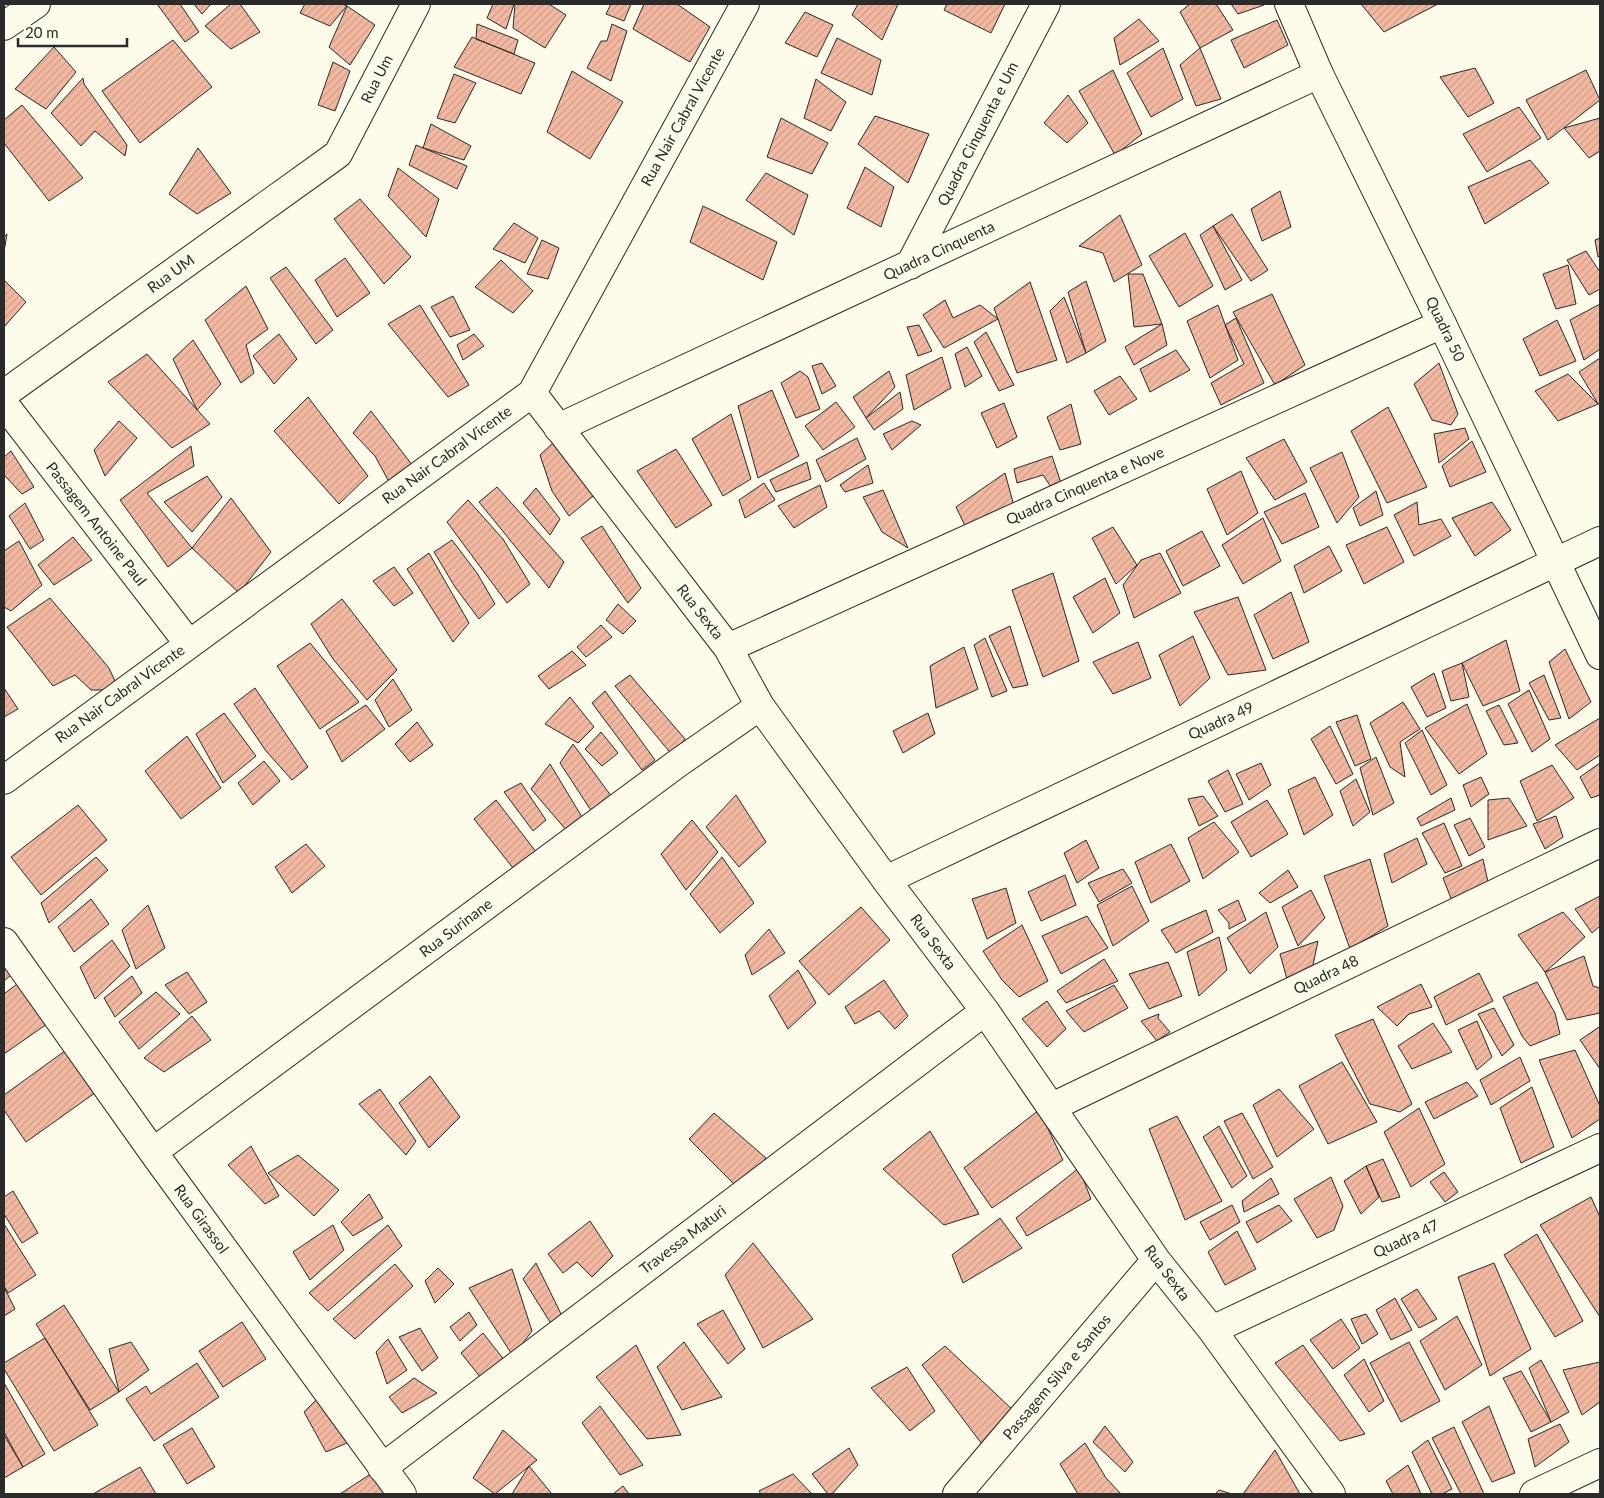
<svg xmlns="http://www.w3.org/2000/svg" width="1604" height="1498" viewBox="0 0 1604 1498" font-family="Lato,sans-serif">
<style>
.building{fill:url(#building-hatch);stroke:#2b2b2b}
.lines{fill:none;stroke-linecap:round;stroke-linejoin:round}
.street-casing{stroke:#2b2b2b;stroke-width:30}
.secondary-casing{stroke:#2b2b2b;stroke-width:30}
.street{stroke:#fdfbea;stroke-width:28}
.secondary{stroke:#fdfbea;stroke-width:28}
.labels{text-anchor:middle;stroke-width:4;stroke-linejoin:round;paint-order:stroke}
.street-label{font-size:15px;fill:#2b2b2b;stroke:#fdfbea}
</style>
<defs>
<pattern id="building-hatch" width="6" height="6" patternUnits="userSpaceOnUse" patternTransform="scale(1.25)"><rect width="6" height="6" fill="#f2b8a0"/><path d="M-1 1l2-2M0 6l6-6M5 7l2-2" fill="none" stroke="#d09e8a"/></pattern>
</defs>
<rect width="100%" height="100%" fill="#fdfbea"/>
<path class="building" d="M157,4H180L199,32L185,42Z
M194,4H211L202,14Z
M231,4H240L260,32L231,49L205,26Z
M305,4H342L347,6L330,26L300,13Z
M493,4H514L506,29L487,18Z
M515,4H549L566,15L545,48L513,28Z
M611,4H631L624,21L606,14Z
M644,4H677L710,27L690,62L633,29Z
M858,4H898L882,40L852,15Z
M947,4H1005L991,33L944,10Z
M1190,4H1216L1233,30L1200,48L1180,12Z
M1231,4H1263L1264,5L1238,14Z
M1361,4H1438L1384,32Z
M347,6L375,25L350,65L329,47Z
M805,12L833,25L817,57L785,43Z
M1139,19L1159,41L1120,65L1114,38Z
M1277,20L1288,45L1244,68L1231,40Z
M477,24L518,40L514,54L476,39Z
M612,24L627,31L611,81L587,68L601,41H607Z
M472,37L535,63L521,94L454,67Z
M837,38L881,60L872,95L821,73Z
M173,40L212,87L140,143L102,91Z
M54,47L76,72L46,109L15,89Z
M1163,48L1183,99L1151,117L1127,73Z
M1200,48L1221,99L1196,106L1180,65Z
M333,62L350,71L335,111L318,105Z
M1475,68L1494,103L1468,117L1440,77Z
M1113,70L1142,134L1115,155L1079,91Z
M1586,70L1600,100L1548,140L1526,100Z
M572,71L623,102L590,159L547,132Z
M454,74L476,83L455,123L437,118Z
M83,78L84,84L127,145L125,156L95,131L81,146L51,113Z
M816,79L846,102L831,131L804,118Z
M1068,95L1088,123L1067,143L1044,123Z
M22,105L83,178L49,201L4,143V120Z
M1519,107L1541,138L1487,172L1463,134Z
M875,116L929,134L908,183L858,144Z
M781,118L828,143L812,174L767,157Z
M1600,118V151L1589,158L1564,128Z
M431,124L471,146L464,160L423,148Z
M416,145L467,166L457,189L409,165Z
M198,148L231,193L197,214L169,194Z
M1530,160L1549,183L1485,224L1468,187Z
M865,167L894,187L881,227L847,208Z
M398,168L439,199L426,237L388,196Z
M766,173L808,195L794,235L746,200Z
M1280,191L1291,227L1262,241L1251,209Z
M360,199L411,257L384,284L334,219Z
M703,206L777,242L763,280L690,242Z
M1232,214L1268,270L1251,281L1213,226Z
M1120,215L1142,265L1114,282L1103,253L1079,246Z
M514,223L538,238L525,263L493,249Z
M1213,226L1242,280L1225,290L1200,235Z
M1185,233L1213,286L1179,307L1149,256Z
M7,234L4,252V237Z
M1600,238V256L1598,257L1595,240Z
M542,240L559,248L548,279L527,274Z
M1586,251L1600,272V289L1589,295L1567,260Z
M345,258L370,293L337,317L315,280Z
M501,260L533,291L513,313L475,287Z
M1568,265L1576,304L1556,309L1543,274Z
M286,267L333,330L316,344L270,278Z
M1128,274H1143L1162,324L1134,327Z
M4,280L26,302L4,327Z
M1086,281L1106,341L1086,353L1068,292Z
M1030,282L1057,360L1017,373L994,308Z
M246,286L268,329L246,345L254,373L241,383L205,320Z
M1272,294L1305,365L1275,385L1233,312Z
M453,296L470,330L450,337L431,307Z
M1064,297L1086,353L1067,363L1050,311Z
M945,300L953,318L980,305L998,319L944,348L923,315Z
M1600,304V349L1584,360L1570,320Z
M420,305L469,385L448,397L388,324Z
M1218,305L1238,360L1210,378L1187,321Z
M1236,318L1264,383L1221,405L1211,383L1244,364L1225,325Z
M1557,320L1576,361L1540,376L1523,339Z
M1162,324L1167,345L1134,365L1125,347Z
M919,325L932,351L918,356L907,327Z
M986,332L1014,385L999,391L974,342Z
M279,334L297,359L274,384L253,356Z
M474,334L484,346L463,360L457,345Z
M193,340L221,384L197,410L173,359Z
M967,347L982,376L965,387L955,354Z
M1176,350L1190,370L1150,392L1140,369Z
M147,354L210,424L172,448L108,382Z
M942,357L951,388L914,410L906,375Z
M1600,358V403L1598,404L1579,372Z
M822,363L836,386L822,394L812,366Z
M1439,363L1458,414L1451,425L1432,420L1414,384Z
M800,371L808,377L820,409L796,418L781,383Z
M889,371L895,387L866,418L853,397Z
M1568,374L1598,404L1558,421L1535,391Z
M1120,376L1137,399L1109,415L1094,391Z
M772,390L799,456L758,478L738,406Z
M900,392L903,409L874,430L866,418Z
M308,397L368,476L339,504L274,431Z
M836,402L855,427L823,450L805,426Z
M1004,403L1017,437L997,448L981,413Z
M1071,404L1081,444L1060,450L1047,417Z
M1388,407L1427,487L1387,503L1351,431Z
M371,411L419,474L410,481L388,480L375,456L353,433Z
M731,414L751,479L723,496L692,439Z
M119,421L137,438L105,476L94,450Z
M912,421L921,425L892,450L883,434Z
M1465,428L1469,439L1439,463L1434,434Z
M857,438L866,459L826,482L816,460Z
M1284,439L1307,482L1275,500L1246,458Z
M556,440L598,492L569,516L552,491L540,455Z
M1472,441L1486,472L1450,487L1442,466Z
M191,446L194,466L147,493L192,548L168,567L120,500Z
M676,449L712,505L676,528L637,471Z
M11,451L34,487L22,494L4,475V457Z
M1342,452L1359,497L1337,523L1310,468Z
M1052,456L1062,486L1055,493L1043,475L1017,483L1014,469Z
M807,462L811,479L776,492L770,480Z
M868,465L873,483L845,492L840,485Z
M1241,471L1258,513L1227,535L1207,489Z
M1005,473L1014,506L970,536L956,507Z
M207,476L222,497L192,532L164,502Z
M764,483L775,500L745,518L739,500Z
M820,485L827,507L794,528L778,506Z
M497,487L564,562L549,588L479,502Z
M536,488L560,519L550,535L523,503Z
M883,490L908,548L882,532L863,497Z
M1376,491L1383,515L1360,526L1353,508Z
M1305,493L1319,527L1282,544L1264,512Z
M231,498L271,552L239,593L192,548Z
M468,500L503,539L530,584L507,603L447,522Z
M1417,502L1419,525L1441,519L1451,536L1414,556L1394,515Z
M1492,502L1511,530L1475,556L1452,518Z
M25,503L44,540L30,549L9,516Z
M1263,518L1281,561L1243,584L1222,545Z
M602,526L641,588L628,603L581,538Z
M1113,527L1137,565L1116,584L1092,538Z
M1387,527L1404,562L1364,584L1346,545Z
M1202,531L1220,566L1183,586L1166,551Z
M73,537L92,560L54,585L38,565Z
M452,540L477,573L495,604L479,619L455,587L434,552Z
M19,541L42,585L11,611L4,607V551Z
M1329,546L1342,571L1304,593L1294,566Z
M429,553L469,623L453,642L407,569Z
M1160,553L1181,593L1134,618L1123,585L1141,560Z
M394,567L413,593L394,606L373,581Z
M1053,573L1079,661L1043,677L1012,590Z
M1105,578L1120,613L1093,633L1073,597Z
M1291,592L1309,642L1273,659L1254,615Z
M1238,597L1266,670L1228,675L1194,612Z
M50,598L109,668L119,690H91L75,675L53,686L7,627Z
M342,599L397,670L367,700L333,659L311,624Z
M618,604L636,621L623,634L606,620Z
M601,625L612,637L586,657L577,647Z
M1010,626L1028,685L1013,688L989,636Z
M1193,636L1210,678L1180,706L1159,655Z
M985,638L1007,691L992,697L974,645Z
M1506,640L1520,691L1483,706L1462,663Z
M1138,642L1151,678L1113,694L1093,662Z
M310,643L359,702L320,729L277,666Z
M964,647L978,689L936,708L930,666Z
M1565,649L1591,702L1569,719L1549,662Z
M572,651L586,665L549,689L538,676Z
M1462,663L1469,697L1451,701L1442,671Z
M1434,673L1446,708L1427,717L1411,687Z
M630,675L685,739L673,756L615,686Z
M1544,675L1561,718L1549,720L1529,683Z
M393,679L412,710L389,727L375,700Z
M4,688L18,709L4,717Z
M255,688L308,767L292,780L266,751L234,704Z
M1529,690L1550,739L1532,752L1508,704Z
M605,691L655,760L642,770L592,703Z
M570,697L594,727L578,743L545,724Z
M1403,702L1420,729L1400,742L1405,777L1390,767L1370,723Z
M1467,704L1487,754L1459,774L1425,728Z
M366,705L385,729L342,762L326,731Z
M1499,705L1518,743L1504,745L1486,711Z
M224,713L256,756L223,783L196,734Z
M928,713L935,734L903,753L893,731Z
M1357,715L1371,759L1355,766L1336,722Z
M1600,718V755L1577,770L1555,745Z
M417,722L433,745L410,762L395,744Z
M1330,726L1353,774L1336,784L1311,739Z
M1422,730L1447,785L1431,795L1405,743Z
M601,732L618,753L602,766L585,749Z
M187,736L221,788L181,819L145,771Z
M573,744L617,804L596,818L560,763Z
M1376,757L1394,803L1373,815L1360,768Z
M264,761L280,781L253,805L238,783Z
M1261,763L1271,785L1249,800L1236,774Z
M1600,763V795L1591,798L1580,777Z
M550,764L588,827L567,831L531,789Z
M1552,765L1574,798L1537,821L1520,781Z
M1228,770L1243,804L1225,812L1208,781Z
M1315,777L1333,815L1304,835L1288,790Z
M1481,777L1489,794L1471,807L1463,785Z
M1356,779L1370,812L1353,826L1340,791Z
M521,783L546,820L533,831L504,792Z
M736,795L766,842L739,867L706,827Z
M1203,796L1218,816L1199,826L1188,799Z
M1451,798L1455,810L1421,826L1417,818Z
M1509,798L1527,826L1488,840V800Z
M496,800L537,853L513,868L474,819Z
M1267,800L1288,834L1251,857L1231,822Z
M78,805L107,840L41,895L11,857Z
M1556,816L1563,837L1545,849L1533,824Z
M1470,818L1485,847L1469,856L1454,825Z
M692,820L718,852L686,890L661,854Z
M1214,822L1239,852L1203,879L1188,838Z
M1444,823L1462,866L1445,873L1422,833Z
M1417,838L1427,864L1392,883L1384,854Z
M1086,840L1099,868L1077,883L1064,853Z
M306,844L325,866L292,893L275,867Z
M1171,844L1190,881L1151,903L1135,862Z
M96,857L108,870L49,923L41,903Z
M722,857L754,903L720,933L690,894Z
M1370,859L1388,926L1350,949L1324,876Z
M1483,859L1488,882L1452,901L1443,878Z
M1123,869L1132,883L1099,902L1088,883Z
M1288,870L1298,887L1270,903L1259,893Z
M1065,875L1076,905L1041,921L1028,892Z
M1132,886L1149,921L1113,946L1097,905Z
M1006,888L1016,923L987,939L972,899Z
M1311,890L1325,918L1298,946L1282,907Z
M1600,896V926L1592,933L1575,909Z
M91,899L109,924L74,952L58,927Z
M1238,900L1246,920L1229,929V923L1218,910Z
M148,905L165,948L136,969L122,930Z
M861,907L890,940L829,995L799,961Z
M1206,910L1213,932L1176,953L1161,930Z
M1266,912L1278,947L1250,974L1227,938Z
M1563,912L1585,937L1545,972L1518,935Z
M1087,916L1108,948L1061,974L1042,936Z
M1022,925L1048,981L1019,997L1002,980L983,951Z
M769,929L785,953L752,975L745,955Z
M1219,937L1227,970L1199,996L1187,952Z
M112,940L130,966L95,999L80,967Z
M1318,941L1313,965L1287,979L1280,954Z
M4,952L18,969L4,981Z
M1584,956L1593,986L1600,988V1013L1567,1020L1545,972Z
M1104,959L1118,981L1066,1003L1057,991Z
M1168,962L1182,996L1149,1009L1129,974Z
M798,970L816,1003L788,1029L769,996Z
M187,972L207,1002L189,1014L165,985Z
M1479,973L1493,1001L1446,1025L1434,997Z
M132,976L142,993L115,1017L104,998Z
M25,978L54,1019L4,1054V994Z
M884,980L908,1016L895,1029L879,1011L855,1024L845,1007Z
M1537,982L1555,1013L1560,1034L1530,1046L1522,1036L1503,997Z
M1421,984L1432,1007L1409,1014L1397,1026L1377,1007Z
M1114,985L1128,1008L1084,1032L1066,1011Z
M156,992L180,1014L139,1049L119,1022Z
M1047,1001L1066,1029L1047,1047L1022,1019Z
M1494,1008L1514,1045L1502,1056L1478,1014Z
M1159,1014L1158,1018L1170,1032L1157,1041L1141,1021Z
M192,1016L211,1040L164,1072L144,1058Z
M1373,1019L1412,1104L1400,1112L1370,1104L1335,1035Z
M1477,1021L1492,1057L1477,1070L1458,1030Z
M1433,1023L1452,1052L1412,1069L1398,1046Z
M1599,1027L1600,1029V1069L1580,1040Z
M69,1048L99,1090L26,1142L4,1110V1095Z
M1575,1050L1600,1106V1119L1572,1138L1539,1060Z
M1520,1057L1530,1081L1491,1105L1480,1080Z
M1342,1062L1377,1122L1328,1144L1299,1086Z
M430,1076L460,1117L429,1148L399,1103Z
M1467,1082L1478,1096L1434,1119L1425,1102Z
M1532,1087L1554,1147L1521,1163L1500,1108Z
M380,1089L416,1141L406,1155L359,1104Z
M1279,1089L1314,1129L1277,1157L1253,1105Z
M1419,1108L1445,1164L1411,1187L1384,1132Z
M1039,1110L1063,1160L992,1208L964,1168Z
M714,1113L766,1158L740,1190L689,1139Z
M1242,1113L1273,1167L1253,1179L1224,1121Z
M1177,1116L1222,1201L1185,1220L1149,1129Z
M1219,1126L1247,1176L1232,1188L1203,1137Z
M930,1131L979,1214L944,1225L883,1169Z
M251,1146L279,1196L265,1204L228,1165Z
M298,1155L339,1190L314,1216L268,1173Z
M1383,1159L1400,1197L1382,1202L1366,1166Z
M1366,1166L1379,1197L1361,1214L1344,1181Z
M1079,1168L1091,1199L1027,1236L1016,1218Z
M1444,1172L1458,1192L1445,1202L1430,1182Z
M1331,1177L1343,1206L1334,1230L1317,1238L1294,1199Z
M1271,1178L1279,1194L1244,1212L1242,1201Z
M13,1191L38,1233L22,1243L4,1214V1197Z
M369,1194L383,1218L353,1236L341,1222Z
M1591,1197L1600,1217V1317L1540,1225Z
M1232,1205L1240,1222L1210,1240L1200,1222Z
M1279,1205L1292,1221L1257,1243L1246,1222Z
M1000,1218L1022,1248L963,1283L952,1255Z
M590,1221L613,1256L592,1277L577,1262L563,1273L548,1254Z
M4,1224L36,1275L8,1293L4,1286Z
M333,1225L344,1250L310,1280L293,1252Z
M388,1225L402,1246L328,1311L309,1293Z
M1237,1231L1256,1269L1225,1285L1208,1252Z
M1537,1234L1583,1321L1555,1337L1504,1255Z
M753,1243L813,1319L763,1348L725,1275Z
M536,1263L566,1324L550,1322L523,1279Z
M1494,1263L1531,1349L1490,1376L1458,1277Z
M395,1264L413,1286L355,1339L333,1319Z
M438,1268L454,1284L435,1303L425,1281Z
M512,1269L532,1331L513,1356L469,1288Z
M4,1287L15,1309L4,1316Z
M1417,1289L1437,1319L1419,1328L1401,1299Z
M1395,1298L1412,1330L1391,1340L1376,1310Z
M64,1305L119,1392L90,1410L36,1324Z
M723,1310L745,1349L728,1364L697,1324Z
M469,1312L477,1325L460,1341L450,1327Z
M1366,1314L1378,1334L1362,1344L1351,1319Z
M1457,1316L1482,1365L1445,1390L1420,1341Z
M1341,1319L1360,1348L1333,1369L1310,1340Z
M242,1322L266,1359L223,1387L199,1351Z
M420,1328L438,1358L422,1371L399,1337Z
M483,1333L505,1361L481,1378L461,1353Z
M45,1338L98,1425L54,1451L4,1369V1363Z
M388,1339L407,1370L387,1384L376,1352Z
M131,1342L149,1370L119,1392L109,1349Z
M684,1342L722,1397L682,1410L657,1367Z
M1409,1342L1440,1401L1401,1422L1370,1363Z
M636,1345L681,1435L647,1439L596,1377Z
M1303,1345L1365,1434L1340,1441L1275,1363Z
M945,1346L1014,1411L985,1448L922,1365Z
M1364,1359L1384,1401L1369,1412L1344,1375Z
M1541,1360L1569,1412L1551,1422L1529,1368Z
M1600,1362V1402L1582,1415L1563,1370Z
M197,1363L219,1397L154,1441L126,1399L146,1386L151,1394Z
M907,1367L935,1411L910,1431L871,1388Z
M1521,1371L1551,1422L1531,1432L1503,1378Z
M414,1378L437,1393L402,1413L389,1397Z
M4,1383L45,1454L23,1467L4,1432Z
M322,1394L354,1440L326,1452L304,1412Z
M600,1406L643,1465L620,1475L582,1423Z
M1489,1406L1515,1473L1492,1482L1462,1422Z
M1560,1424L1569,1442L1535,1467L1528,1439Z
M1105,1426L1133,1462L1125,1472L1093,1442Z
M1454,1427L1484,1494H1461L1432,1438Z
M192,1428L215,1467L187,1484L163,1445Z
M503,1430L537,1460L495,1494L473,1478Z
M4,1435L23,1467L4,1478Z
M1428,1440L1452,1489L1442,1494H1432L1412,1452Z
M1085,1443L1106,1478L1121,1494H1078L1060,1464Z
M849,1448L858,1465L832,1494H828L812,1474Z
M1275,1450L1300,1494H1243Z
M1408,1465L1421,1494H1393L1386,1481Z
M529,1466L552,1494H512Z
M140,1467L156,1494H93Z
M793,1474L812,1494H761L759,1491Z
M369,1475L388,1494H340Z
M623,1486L629,1494H613Z
M1219,1490L1232,1494H1215Z"/>
<g class="lines">
<g class="street-casing">
<path id="street" d="M4,26L36,4
M910,265L1046,4
M532,393L728,648L760,706L886,880L985,1011L1156,1260L1212,1330L1331,1494
M4,394L338,154L416,4
M4,404L189,644
M558,428L1319,74
M728,648L1442,324
M4,780L532,393L745,4
M886,880L1600,541
M4,942L153,1152L402,1494
M1052,1107L1600,843
M153,1152L678,763L760,706
M1212,1330L1600,1148
M382,1468L985,1011
M957,1494L1156,1260
M1534,1494L1600,1463"/>
</g>
<g class="secondary-casing">
<path id="secondary" d="M1289,4L1319,74L1442,324L1600,655"/>
</g>
<use href="#street" class="street"/>
<use href="#secondary" class="secondary"/>
</g>
<g class="labels">
<g class="street-label">
<text transform="translate(377 79) rotate(-63)" y="5">Rua Um</text>
<text transform="translate(683 117) rotate(-61)" y="5">Rua Nair Cabral Vicente</text>
<text transform="translate(978 134) rotate(-63)" y="5">Quadra Cinquenta e Um</text>
<text transform="translate(939 251) rotate(-25)" y="5">Quadra Cinquenta</text>
<text transform="translate(171 274) rotate(-36)" y="5">Rua UM</text>
<text transform="translate(1445 329) rotate(64)" y="5">Quadra 50</text>
<text transform="translate(447 455) rotate(-36)" y="5">Rua Nair Cabral Vicente</text>
<text transform="translate(1085 486) rotate(-24)" y="5">Quadra Cinquenta e Nove</text>
<text transform="translate(96 524) rotate(52)" y="5">Passagem Antoine Paul</text>
<text transform="translate(700 612) rotate(52)" y="5">Rua Sexta</text>
<text transform="translate(120 694) rotate(-36)" y="5">Rua Nair Cabral Vicente</text>
<text transform="translate(1221 721) rotate(-25)" y="5">Quadra 49</text>
<text transform="translate(456 928) rotate(-37)" y="5">Rua Surinane</text>
<text transform="translate(933 942) rotate(53)" y="5">Rua Sexta</text>
<text transform="translate(1326 975) rotate(-26)" y="5">Quadra 48</text>
<text transform="translate(201 1219) rotate(54)" y="5">Rua Girassol</text>
<text transform="translate(1406 1239) rotate(-25)" y="5">Quadra 47</text>
<text transform="translate(683 1240) rotate(-37)" y="5">Travessa Maturi</text>
<text transform="translate(1167 1273) rotate(53)" y="5">Rua Sexta</text>
<text transform="translate(1057 1377) rotate(-50)" y="5">Passagem Silva e Santos</text>
</g>
</g>
<rect width="1604" height="1498" fill="none" stroke="#2b2b2b" stroke-width="10"/>
<path d="M18 38v8h109v-8" fill="none" stroke="#2b2b2b" stroke-width="2.5"/>
<text x="25" y="38" font-size="15" fill="#2b2b2b" stroke="#fdfbea" stroke-width="4" paint-order="stroke">20 m</text>
</svg>
